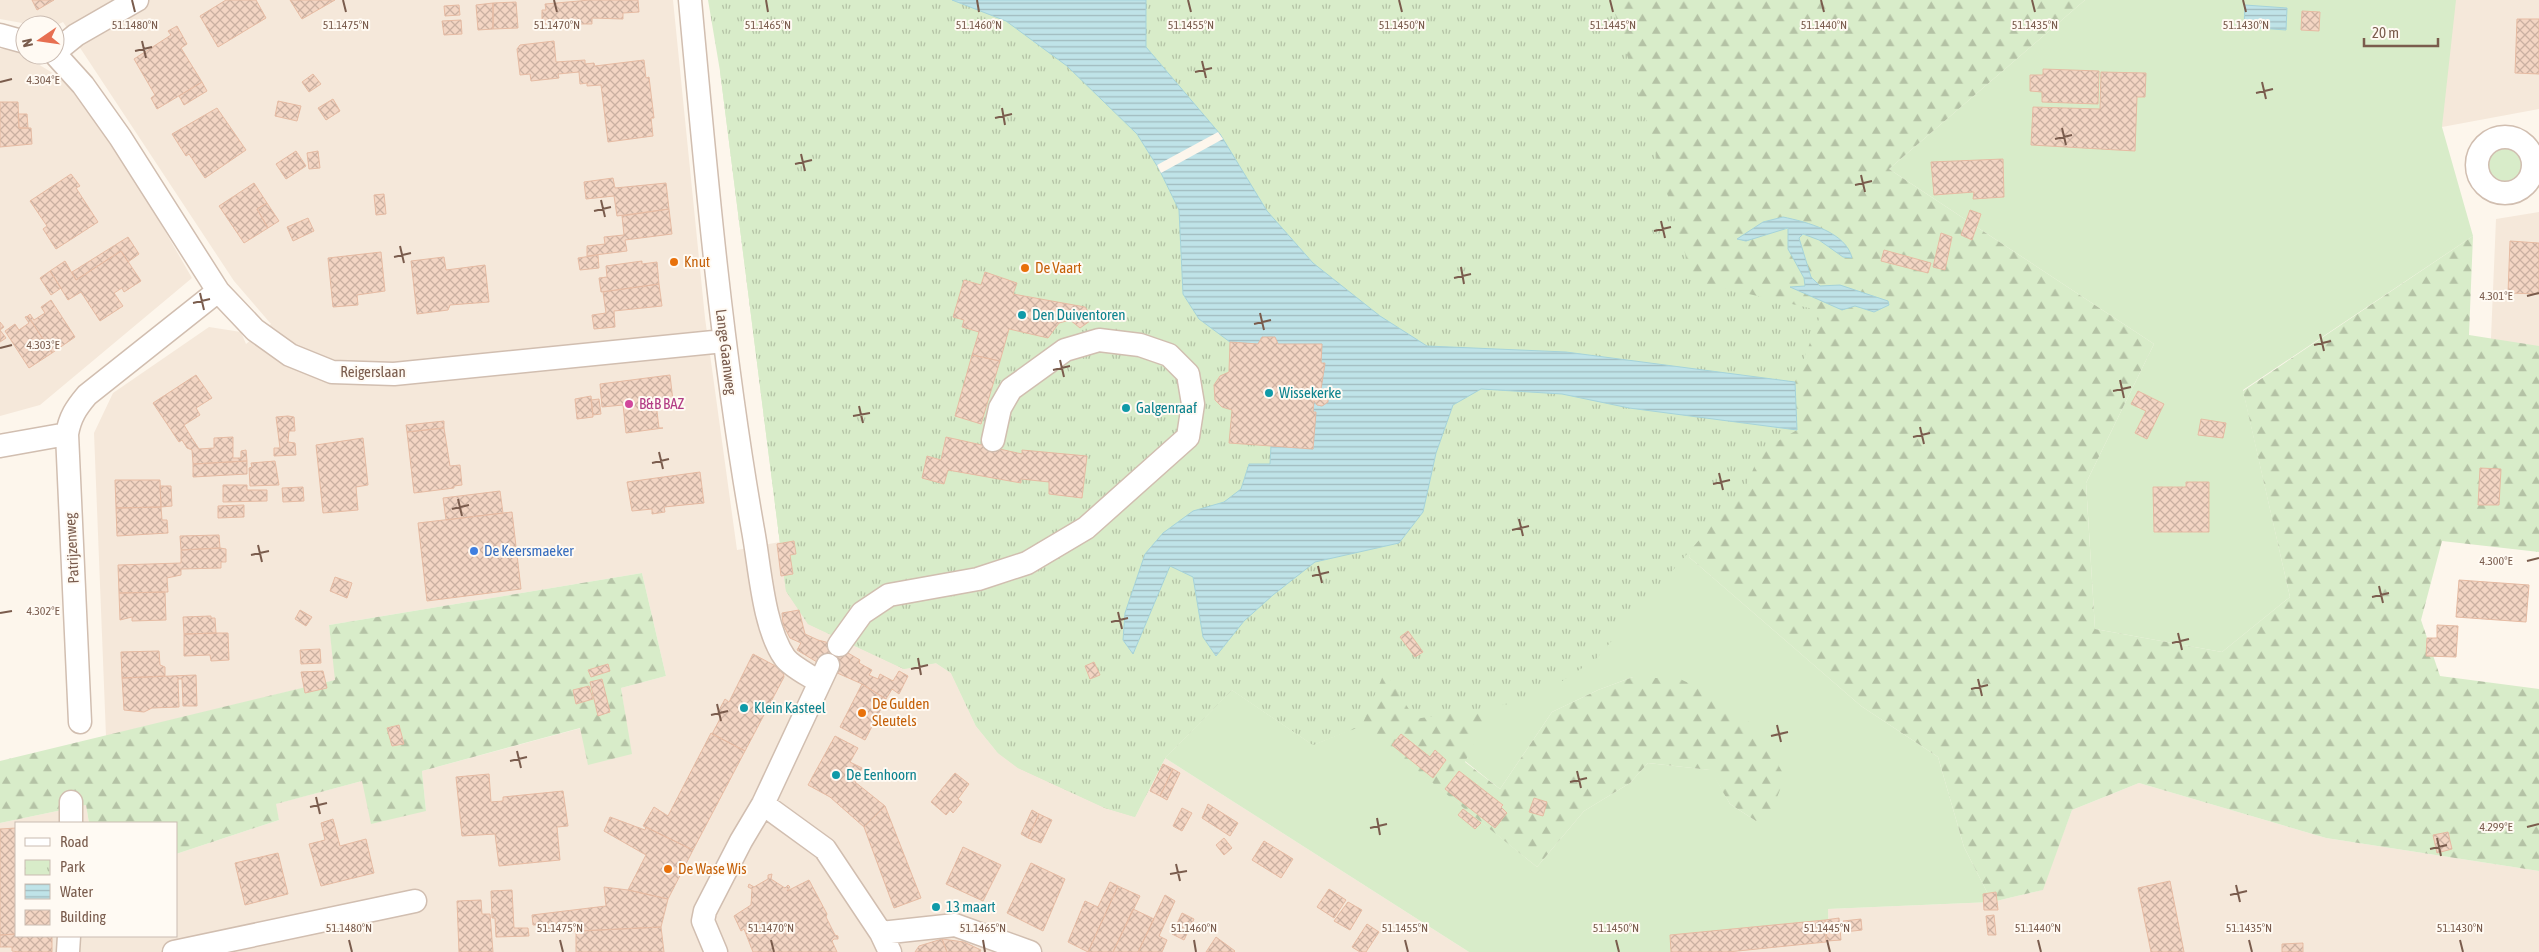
<svg xmlns="http://www.w3.org/2000/svg" width="2539" height="952" viewBox="0 0 2539 952" font-family="'Asap Condensed',sans-serif">
<style>
.residential{fill:#f5e8da}
.green{fill:#d8ecc9}
.forest{fill:url(#forest-firs)}
.park{fill:url(#park-tufts)}
.water{fill:url(#water-rules);stroke:#a5d3da}
.pier{fill:#fdf6ec}
.building{fill:url(#building-cross-hatch);stroke:#e6bba3}
.lines{fill:none;stroke-linecap:round;stroke-linejoin:round}
.street-casing{stroke:#d1beb0;stroke-width:25}
.street{stroke:#fff;stroke-width:22}
.ticks{fill:none;stroke:#7a5c4d;stroke-width:2}
.food-dot{fill:#e8710a;stroke:#fffaf3;stroke-width:2}
.culture-dot{fill:#0f9aa8;stroke:#fffaf3;stroke-width:2}
.hotel-dot{fill:#d1479c;stroke:#fffaf3;stroke-width:2}
.shop-dot{fill:#3f7fe0;stroke:#fffaf3;stroke-width:2}
.labels{text-anchor:middle;stroke-width:4;stroke-linejoin:round;paint-order:stroke}
.food-label{font-size:15px;fill:#c56008;stroke:#fffaf3;text-anchor:start}
.culture-label{font-size:15px;fill:#0d838f;stroke:#fffaf3;text-anchor:start}
.street-label{font-size:15px;fill:#7a5c4d;stroke:#fffaf3}
.hotel-label{font-size:15px;fill:#b23c85;stroke:#fffaf3;text-anchor:start}
.shop-label{font-size:15px;fill:#366cbe;stroke:#fffaf3;text-anchor:start}
.ticks-label{font-size:12px;text-anchor:middle;fill:#7a5c4d;stroke:#fffaf3;stroke-width:4;stroke-linejoin:round;paint-order:stroke}
</style>
<defs>
<pattern id="forest-firs" width="22" height="20" patternUnits="userSpaceOnUse" patternTransform="scale(1.25)"><rect width="22" height="20" fill="#d8ecc9"/><path d="M5 1l3.5 6h-7zM16 11l3.5 6h-7z" fill="#b4c2a5"/></pattern>
<pattern id="park-tufts" width="24" height="20" patternUnits="userSpaceOnUse" patternTransform="scale(1.25)"><rect width="24" height="20" fill="#d8ecc9"/><path d="M3 7l-1-3M5 7V3M7 7l1-3M15 17l-1-3M17 17v-4M19 17l1-3" fill="none" stroke="#b4c2a5"/></pattern>
<pattern id="water-rules" width="6" height="5" patternUnits="userSpaceOnUse" patternTransform="scale(1.25)"><rect width="6" height="5" fill="#bfe3e8"/><path d="M0 2.5h6" fill="none" stroke="#a0bbbe"/></pattern>
<pattern id="building-cross-hatch" width="8" height="8" patternUnits="userSpaceOnUse" patternTransform="scale(1.25)"><rect width="8" height="8" fill="#f3d5c3"/><path d="M0 0l8 8M0 8l8-8" fill="none" stroke="#cab0a1"/></pattern>
</defs>
<rect width="100%" height="100%" fill="#fdf6ec"/>
<path class="residential" d="M0,0H673L705,318L737,550L780,542L904,669L936,663L951,673L976,726L998,753L1135,817L1165,758L1469,952H0V823L86,805L89,823H16V936H176V854L279,820L275,804L362,781L426,811L422,771L581,728L631,754L621,688L666,676L642,573L329,625L336,680L106,736L94,433L113,393L209,327L241,332L246,344L271,324L234,281L63,22L55,26L33,25L0,19Z
M2448,0H2539V109L2442,127Z
M0,49H13L66,81L104,125L192,278L40,405L0,416Z
M2539,212V459L2486,457L2496,219Z
M2139,783L2326,838L2539,871V952H1728L1829,938L1828,909L1992,902L2042,890L2072,810Z"/>
<path class="green" d="M2085,0H2456L2442,127L2473,236L2243,390L2290,597L2222,652L2095,629L2086,483L2154,344L1889,169Z
M2488 165a17 17 0 1 1 34 0a17 17 0 1 1-34 0Z
M1741,423L1689,557L1861,706L1938,757L1964,847L1992,902L1828,909L1829,938L1728,952H1469L1165,758L1232,690L1313,745L1362,725L1537,867L1584,811L1630,783L1648,763L1711,770L1730,804L1756,821L1633,677L1598,690L1552,712L1500,789L1465,761L1447,685Z"/>
<path class="forest" d="M1146,0H2085L1889,169L2154,344L2086,483L2095,629L2222,652L2290,597L2243,391L2473,236L2469,335L2539,346V552L2442,541L2421,620L2440,676L2539,689V871L2326,838L2139,783L2072,810L2043,890L1992,902L1964,847L1938,757L1861,706L1689,557L1709,482Z
M746,24L1244,621L1447,685L1486,718L1465,762L1500,789L1552,712L1598,690L1633,677L1680,679L1718,697L1758,729L1785,777L1772,810L1756,821L1730,804L1710,770L1648,763L1630,783L1584,811L1537,867L1362,726L1313,745L1232,690L1165,758L1135,817L1105,808L1018,768L998,753L976,726L951,673L936,663L904,669L808,624L786,591L720,71Z
M642,573L666,676L621,688L632,754L588,765L580,728L422,771L426,811L371,824L362,781L276,804L279,820L176,854V823H89L86,805L0,823V761L335,680L329,625Z"/>
<path class="park" d="M708,0H1611L1693,281L1822,311L1795,382L1797,430L1761,451L1746,486L1596,659L1533,700L1415,719L1385,671L1362,725L1313,745L1232,690L1165,758L1135,817L1105,808L1018,768L998,753L976,726L951,673L936,663L904,669L808,624L786,591L720,71Z"/>
<path class="water" d="M952,0H1146V47L1220,134L1267,211L1313,263L1380,316L1427,346L1566,352L1795,382L1797,430L1629,408L1562,394L1481,389L1453,405L1436,453L1423,512L1399,543L1315,562L1273,595L1244,621L1216,656L1203,637L1193,577L1170,566L1133,654L1123,640L1125,613L1145,554L1163,533L1193,511L1224,502L1241,489L1249,464H1270L1271,446L1313,449L1316,413L1313,412L1314,401L1317,405L1322,406L1328,402V396L1321,389L1325,364L1321,363L1322,344H1278L1275,337H1262L1258,344L1230,342L1199,319L1183,294L1179,210L1159,169L1137,134L1067,66L1006,21Z
M2245,5L2287,8L2286,30L2244,27Z
M1783,217C1807,222 1846,232 1852,258L1843,257L1819,240L1803,234L1799,238L1811,277L1820,286L1840,285L1888,301L1889,305L1874,312L1855,306L1842,310L1790,287L1805,286L1804,278L1788,249V228L1746,241L1737,239L1763,222Z"/>
<path class="pier" d="M1218,132L1223,139L1161,173L1157,165Z"/>
<path class="building" d="M32,0H54L37,10Z
M226,0H256L266,18L218,47L200,16Z
M290,0H335L302,19Z
M590,0H638L639,12L623,13V19L592,18V24H542V10H546L545,4Z
M516,2L518,28L493,29V3Z
M493,3V29L478,30L476,5Z
M459,5L460,15L445,16L444,6Z
M2302,11L2320,12L2319,31L2301,30Z
M2517,19H2539V74L2515,73Z
M461,20L462,34L444,35L442,21Z
M177,26L187,44L181,48L202,82L157,109L151,98L155,95L134,59L171,35L168,31Z
M554,41L556,62L585,60V64L594,63L595,66L644,60L646,78L649,77L654,118H651L653,136L608,142L601,85L587,86V83L580,84L579,72L558,74L559,78L531,81L530,74L520,75L517,49L520,45Z
M2043,69L2099,71L2098,104L2042,102V92L2030,91V75H2043Z
M2101,72L2146,73L2145,97H2137L2135,151L2031,145L2033,107L2100,109Z
M313,74L321,84L309,92L302,82Z
M202,82L207,91L184,105L179,96Z
M333,99L340,111L326,120L318,108Z
M278,101L301,106L297,121L275,116Z
M0,102H18L19,128H31L32,144L0,147Z
M217,108L246,150L205,178L189,154L186,156L172,134Z
M18,114H27L28,128H19Z
M296,151L306,166L286,179L276,164Z
M318,151L320,168L309,169L307,153Z
M2003,159L2004,197L1973,199L1974,192L1934,195L1931,162Z
M71,174L80,186L76,188L98,222L56,249L43,229L47,226L30,201Z
M613,178L615,188L666,183L669,209L617,216L614,196L586,199L584,182Z
M254,183L267,203L257,209L268,228L244,243L219,206Z
M384,194L386,214L376,215L374,195Z
M267,203L279,221L268,228L257,209Z
M669,209L672,234L625,240L627,251L587,256V246L605,244L604,237L624,235L622,216Z
M1970,210L1981,214L1972,240L1961,235Z
M308,218L314,231L293,241L287,227Z
M1941,233L1952,237L1945,270L1933,267Z
M128,237L139,254L128,262L121,251L76,280L72,272Z
M2510,241L2539,243V294L2508,293Z
M1884,250L1931,263L1928,273L1881,261Z
M121,251L141,281L124,292L122,288L114,293L123,306L100,321L81,292L68,300L50,271L65,261L76,280Z
M381,252L385,291L357,295L358,305L333,307L328,258Z
M598,255L599,268L580,270L578,258Z
M444,257L446,270L485,265L489,302L450,305L448,310L417,314L411,261Z
M642,261V264L657,262L659,284L601,292L599,278L607,277L606,266Z
M50,271L61,288L51,295L40,278Z
M985,272L1017,283L1013,294L1085,307L1090,314V321L1080,328L1070,320L1059,323L1048,338L1009,329L1000,361L972,355L979,332L962,327L964,320L953,317L964,280L981,285Z
M659,284L662,306L614,311L615,327L594,329L592,315L606,313L603,292Z
M51,300L75,337L52,353L28,316L30,314L34,320L45,313L41,307Z
M28,316L52,353L29,368L5,331L15,324L19,330L29,323L25,317Z
M0,322L4,327L0,330L6,338L0,342Z
M1262,337H1275L1278,344H1322L1321,363H1325L1321,389L1328,397V402L1322,406L1317,405L1314,401L1313,412H1316L1313,449L1229,443L1232,410L1222,407L1215,400L1214,385L1220,376L1229,372L1230,342L1258,344Z
M972,355L1000,361L981,424L955,416Z
M196,375L212,398L196,408L200,415L184,425L190,435L199,449L214,448V438L233,437V458H241V451L246,450L247,461L193,464L192,450L187,448L182,440L179,442L153,403Z
M670,375L673,401L656,403L659,428H663L626,433L623,405L602,407L600,384Z
M2138,391L2164,404L2147,439L2135,433L2146,411L2131,404Z
M591,396L593,417L577,419L575,399Z
M599,399L601,414L593,415L591,400Z
M288,416L294,417L295,431H289L288,442L295,443L296,455L274,456V448H280L276,417Z
M2201,419L2226,423L2223,438L2198,435Z
M444,421V428L407,432L406,425Z
M444,428L450,466L460,465L462,485L454,486V488L414,493L407,432Z
M946,437L1022,454V450L1087,456L1082,498L1049,494V482L1021,479V483L948,470L944,484L922,478L927,456L941,460Z
M363,438L368,485L356,487L358,510L323,513L316,445Z
M247,461V474L193,477V464Z
M275,461L279,485L250,486L249,468L252,467L251,463Z
M2480,468L2501,469L2499,505H2478Z
M700,472L704,503L664,507L665,512L652,514V509L632,511L627,482Z
M115,480H160L161,507L116,508Z
M2186,482H2209V532H2154L2153,487H2186Z
M223,485H247V490H267V501L223,502Z
M160,486H171L172,506L161,507Z
M303,487L304,501L283,502L282,488Z
M500,491L503,513L446,520L443,498Z
M244,505V517L218,518V506Z
M161,507L162,520H167L168,533L117,536L116,508Z
M512,512L521,589L427,601L418,523Z
M219,535L220,548L181,550L180,536Z
M794,541L796,554L790,555L793,574L781,576L777,544Z
M220,548L226,549V562H221V568L181,569V575L167,578L168,592L119,593L118,565L181,563V550Z
M335,577L352,583L347,598L330,591Z
M2459,580L2529,585L2526,622L2456,617Z
M165,592L166,620L132,621V617L120,620L119,593Z
M300,610L312,617L306,626L295,619Z
M799,610L805,634L818,640L841,646L830,667L822,665L797,650L801,643L790,638L783,624L782,613Z
M211,616V618H215L216,633L184,634L183,617Z
M2437,625L2458,626L2456,657L2426,656L2427,638H2437Z
M1408,631L1423,652L1415,657L1400,637Z
M216,633H228L229,660L211,661L210,655L184,656V634Z
M842,643L850,648L848,653L860,660L859,663L872,670L869,675L878,679L880,674L893,681L899,671L908,676L899,694L892,689L886,699L862,684L835,672L830,667Z
M320,649L321,663L301,664L300,650Z
M159,651L160,665L165,667V676L122,678L121,652Z
M753,654L783,670L784,677L745,751L712,734L721,717L717,714L725,699L729,702Z
M1094,662L1100,675L1090,679L1085,666Z
M608,664L610,671L591,677L588,670Z
M323,671L327,688L305,693L301,672Z
M196,675L197,706H183L182,679H178L179,707L152,708L144,712L124,710L122,678Z
M602,679L610,712L598,716L590,682Z
M862,684L886,699L865,740L840,727Z
M589,686L593,699L576,704L573,690Z
M399,725L404,744L392,746L387,728Z
M711,733L745,751L693,850L643,826L654,807L668,816Z
M1401,734L1430,757L1435,750L1446,760L1433,778L1392,745Z
M835,736L858,748L850,762L862,768L855,782L885,806L864,827L830,797L808,785Z
M1163,764L1173,769L1160,796L1150,791Z
M1173,769L1180,773L1167,800L1160,796Z
M1459,771L1503,805L1501,807L1507,813L1495,828L1445,789Z
M955,773L969,784L958,799L962,802L953,813L950,810L946,815L931,802Z
M489,774L491,802L503,801V797L563,791L568,826L557,827L560,860L499,866L495,834L462,836L456,777Z
M1534,798L1547,802L1543,816L1529,812Z
M1208,804L1238,823L1230,836L1202,818Z
M885,806L921,898L894,908L864,827Z
M1182,808L1192,813L1182,831L1173,826Z
M1463,809L1481,823L1475,829L1458,815Z
M1032,810L1039,814L1028,838L1021,834Z
M1039,814L1052,820L1041,843L1028,838Z
M610,817L645,830L646,827L693,850L668,899L628,890L646,855L604,831Z
M333,819L340,846L366,839L374,873L321,886L309,844L325,840L321,823Z
M16,828V934L0,935V829Z
M2448,832L2452,849L2437,853L2433,835Z
M1224,838L1232,848L1224,855L1216,845Z
M1264,841L1293,859L1281,878L1252,860Z
M963,847L1001,865L983,901L946,884Z
M278,853L288,894L245,905L235,863Z
M1031,863L1065,879L1043,931L1007,913Z
M772,874L771,879L785,888L788,885L790,887L787,891L809,880L827,914L826,917L835,935L838,936V939H834L832,941L837,952H753L744,929L741,931L734,916L751,905L752,889L748,887L749,884L754,887L768,879V875Z
M2170,881L2184,952H2151L2138,888Z
M1110,882L1118,886L1088,952L1068,942L1085,901L1098,907Z
M1118,886L1140,896L1113,952H1088Z
M604,887L628,890L668,899L661,927L562,932V929L541,931V925H533L532,915L606,906Z
M1329,889L1346,900L1334,918L1317,907Z
M512,890L514,928H528L529,936L496,937L495,918H492L491,891Z
M1996,892L1998,910H1984L1983,894Z
M1165,895L1175,901L1159,936L1167,940L1162,952H1138Z
M481,900L482,914H490L493,952H459L457,901Z
M1348,902L1362,910L1350,930L1334,921Z
M1133,909L1154,919L1138,952H1113Z
M1182,913L1194,919L1184,940L1172,934Z
M1994,915L1996,935H1988L1986,916Z
M1839,918L1841,940L1827,941L1825,920Z
M1861,919L1862,930L1844,932L1843,921Z
M1825,920L1826,942L1728,952H1671L1670,935Z
M1367,924L1379,932L1366,952H1360L1352,947Z
M661,927L664,952H576V931Z
M16,934L52,936V952H19L12,951V947H0V935Z
M1216,937L1235,951L1234,952H1206Z
M942,939L947,952H915L919,946Z
M942,939L964,942L981,950L980,952H947Z
M2303,943V952H2282V944Z"/>
<g class="lines">
<g class="street-casing">
<path id="street" d="M690,0C706,177 722,355 753,530C760,567 763,627 785,658C792,667 809,675 819,682
M0,35L25,42
M55,52L76,35L137,0
M55,54L83,85L120,137L218,291L255,330L290,355L332,372L394,374L724,341
M2477 165a28 28 0 1 1 56 0a28 28 0 1 1-56 0Z
M0,446L67,434
M839,645L862,613L889,595L978,579L1027,563L1086,528L1188,437L1193,404L1188,374L1169,355L1140,345L1099,340L1065,350L1011,389L1000,408L993,440
M80,722L67,434C70,417 76,408 87,395L218,291
M763,804L825,849L881,933L890,952
M71,823V802
M881,933L955,925L1030,952
M68,952L69,936
M174,952L415,901
M716,952L703,921L705,911L741,841L763,804L828,665"/>
</g>
<use href="#street" class="street"/>
</g>
<path class="ticks" d="M132,0L135,12M343,0L346,12M554,0L557,12M766,0L768,12M977,0L979,12M1188,0L1191,12M1399,0L1402,12M1610,0L1613,12M1821,0L1824,12M2032,0L2035,12M2243,0L2246,12M142,41L146,58M135,51L152,47M1202,61L1206,78M1195,72L1212,68M0,82L12,79M2262,82L2266,99M2256,93L2273,89M1002,108L1005,125M995,118L1012,114M2062,128L2066,145M2055,139L2072,135M801,154L805,171M795,164L812,160M1861,175L1865,192M1855,185L1872,181M601,200L605,217M594,211L611,207M1661,221L1665,238M1654,231L1671,227M400,246L404,263M394,257L411,253M1461,267L1464,284M1454,278L1471,274M200,293L204,310M2527,296L2539,293M193,303L210,299M1260,313L1264,330M1254,324L1271,320M2320,334L2324,351M2314,345L2331,341M0,348L12,345M1060,360L1064,377M1053,370L1070,366M2120,380L2124,398M2113,391L2131,387M859,406L863,423M853,416L870,413M1920,427L1924,444M1913,437L1930,433M659,452L663,469M652,463L669,459M1719,473L1723,490M1713,484L1730,480M458,499L462,516M452,509L469,505M1519,519L1523,536M1512,530L1529,526M258,545L262,562M251,555L269,551M2527,561L2539,558M1318,566L1322,583M1312,576L1329,572M2379,586L2383,603M2372,597L2389,593M1118,612L1122,629M0,613L12,611M1111,622L1128,618M2178,633L2182,650M2172,643L2189,639M918,658L921,675M911,669L928,665M1978,679L1982,696M1971,689L1988,685M717,704L721,721M711,715L728,711M1777,725L1781,742M1771,736L1788,732M517,751L521,768M510,761L527,757M1577,771L1581,788M1570,782L1587,778M316,797L320,814M310,807L327,803M1377,818L1380,835M2527,827L2539,824M1370,828L1387,824M2437,838L2441,856M2430,849L2447,845M1176,864L1180,881M1170,874L1187,871M2236,885L2240,902M2230,895L2247,891M349,940L352,952M560,940L563,952M771,940L774,952M983,940L985,952M1194,940L1196,952M1405,940L1408,952M1616,940L1619,952M1827,940L1830,952M2038,940L2041,952M2249,940L2252,952M2460,940L2463,952"/>
<g class="food-dot">
<circle cx="674" cy="262" r="5"/>
<circle cx="1025" cy="268" r="5"/>
<circle cx="862" cy="713" r="5"/>
<circle cx="668" cy="869" r="5"/>
</g>
<g class="culture-dot">
<circle cx="1022" cy="315" r="5"/>
<circle cx="1269" cy="393" r="5"/>
<circle cx="1126" cy="408" r="5"/>
<circle cx="744" cy="708" r="5"/>
<circle cx="836" cy="775" r="5"/>
<circle cx="936" cy="907" r="5"/>
</g>
<circle class="hotel-dot" cx="629" cy="404" r="5"/>
<circle class="shop-dot" cx="474" cy="551" r="5"/>
<g class="labels">
<g class="food-label">
<text x="684" y="267">Knut</text>
<text x="1035" y="273">De Vaart</text>
<text x="872" y="709">De Gulden<tspan x="872" dy="17">Sleutels</tspan></text>
<text x="678" y="874">De Wase Wis</text>
</g>
<g class="culture-label">
<text x="1032" y="320">Den Duiventoren</text>
<text x="1279" y="398">Wissekerke</text>
<text x="1136" y="413">Galgenraaf</text>
<text x="754" y="713">Klein Kasteel</text>
<text x="846" y="780">De Eenhoorn</text>
<text x="946" y="912">13 maart</text>
</g>
<g class="street-label">
<text transform="translate(726 352) rotate(83)" y="5">Lange Gaanweg</text>
<text x="373" y="377">Reigerslaan</text>
<text transform="translate(72 548) rotate(-93)" y="5">Patrijzenweg</text>
</g>
<g class="hotel-label">
<text x="639" y="409">B&amp;B BAZ</text>
</g>
<g class="shop-label">
<text x="484" y="556">De Keersmaeker</text>
</g>
</g>
<g class="ticks-label">
<text x="135" y="29">51.1480°N</text>
<text x="346" y="29">51.1475°N</text>
<text x="557" y="29">51.1470°N</text>
<text x="768" y="29">51.1465°N</text>
<text x="979" y="29">51.1460°N</text>
<text x="1191" y="29">51.1455°N</text>
<text x="1402" y="29">51.1450°N</text>
<text x="1613" y="29">51.1445°N</text>
<text x="1824" y="29">51.1440°N</text>
<text x="2035" y="29">51.1435°N</text>
<text x="2246" y="29">51.1430°N</text>
<text x="43" y="84">4.304°E</text>
<text x="2496" y="300">4.301°E</text>
<text x="43" y="349">4.303°E</text>
<text x="2496" y="565">4.300°E</text>
<text x="43" y="615">4.302°E</text>
<text x="2496" y="831">4.299°E</text>
<text x="349" y="932">51.1480°N</text>
<text x="560" y="932">51.1475°N</text>
<text x="771" y="932">51.1470°N</text>
<text x="983" y="932">51.1465°N</text>
<text x="1194" y="932">51.1460°N</text>
<text x="1405" y="932">51.1455°N</text>
<text x="1616" y="932">51.1450°N</text>
<text x="1827" y="932">51.1445°N</text>
<text x="2038" y="932">51.1440°N</text>
<text x="2249" y="932">51.1435°N</text>
<text x="2460" y="932">51.1430°N</text>
</g>
<rect x="15" y="822" width="162" height="115" fill="#fffaf3" stroke="#cabbb1"/>
<rect x="25" y="838" width="25" height="8" fill="#ffffff" stroke="#cabbb1"/>
<text x="60" y="847" font-size="15" fill="#7a5c4d">Road</text>
<rect x="25" y="860" width="25" height="15" fill="url(#park-tufts)" stroke="#cabbb1"/>
<text x="60" y="872" font-size="15" fill="#7a5c4d">Park</text>
<rect x="25" y="884" width="25" height="15" fill="url(#water-rules)" stroke="#cabbb1"/>
<text x="60" y="897" font-size="15" fill="#7a5c4d">Water</text>
<rect x="25" y="910" width="25" height="15" fill="url(#building-cross-hatch)" stroke="#cabbb1"/>
<text x="60" y="922" font-size="15" fill="#7a5c4d">Building</text>
<g transform="translate(40 40) rotate(257)"><circle r="24" fill="#fffaf3" stroke="#cabbb1"/>
<path d="M0-4L9 19L0 12L-9 19Z" fill="#e76f51"/>
<text y="-8" font-size="14" font-weight="bold" text-anchor="middle" fill="#7a5c4d">N</text>
</g>
<path d="M2364 38v8h74v-8" fill="none" stroke="#7a5c4d" stroke-width="2.5"/>
<text x="2372" y="38" font-size="15" fill="#7a5c4d" stroke="#fffaf3" stroke-width="4" paint-order="stroke">20 m</text>
</svg>
